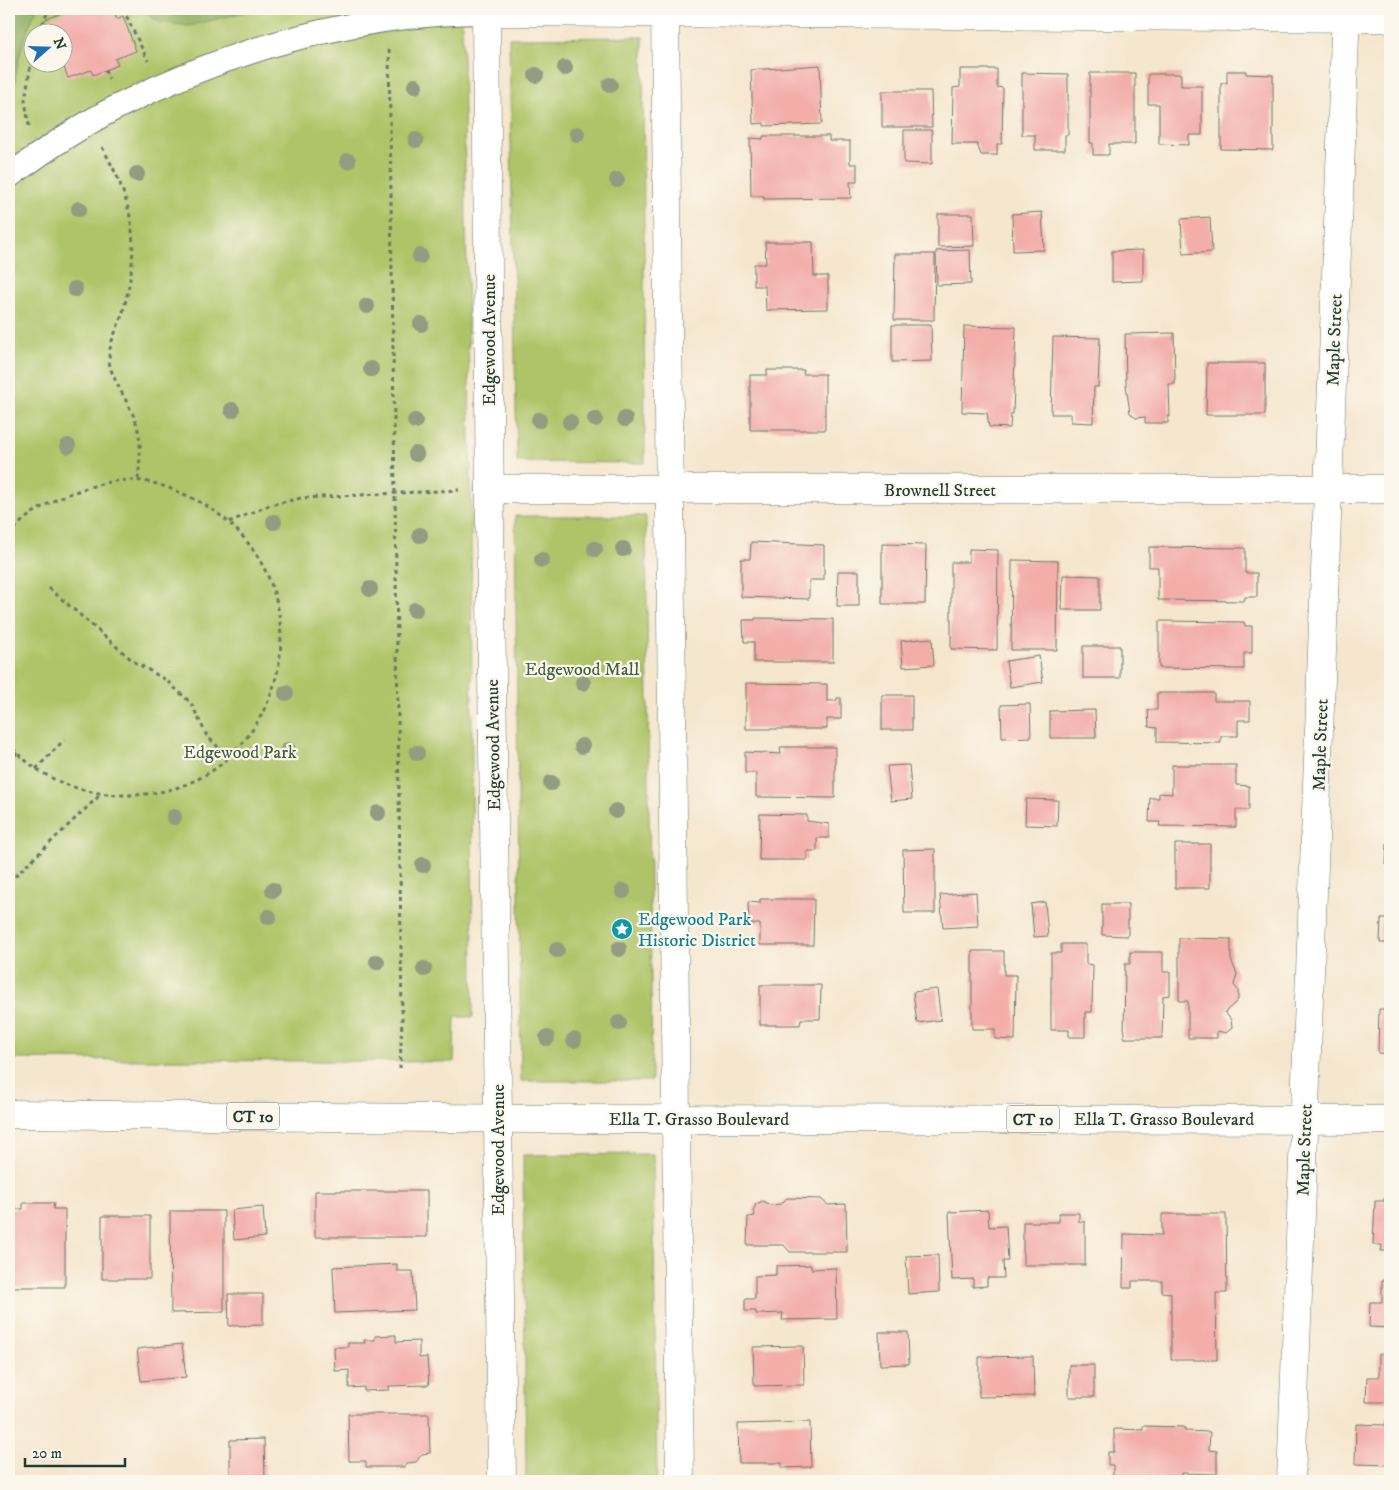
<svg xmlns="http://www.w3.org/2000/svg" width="1399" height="1490" viewBox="0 0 1399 1490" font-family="'IM FELL DW Pica',serif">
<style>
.green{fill:#afc468;stroke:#67804e;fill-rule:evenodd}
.forest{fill:#8baa5c;stroke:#557448}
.building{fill:#f3aeaa}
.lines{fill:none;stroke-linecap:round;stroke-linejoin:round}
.pedestrian-casing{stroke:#6a786a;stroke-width:26}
.minor-casing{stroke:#6a786a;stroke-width:29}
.tertiary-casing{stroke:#6a786a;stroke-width:29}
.secondary-casing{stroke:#6a786a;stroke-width:29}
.primary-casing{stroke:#6a786a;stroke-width:29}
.path{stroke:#6a786a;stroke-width:3;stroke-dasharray:4 4;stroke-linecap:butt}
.pedestrian{stroke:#fff;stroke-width:24}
.minor{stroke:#fff;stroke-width:28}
.tertiary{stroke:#fff;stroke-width:28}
.secondary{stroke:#fff;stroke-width:28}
.primary{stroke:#fff;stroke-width:28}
.tree{fill:#939c80}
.labels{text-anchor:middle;stroke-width:4.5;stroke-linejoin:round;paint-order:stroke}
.shield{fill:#fbf7ec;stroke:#61756b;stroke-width:1}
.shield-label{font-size:16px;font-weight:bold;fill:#1f3d34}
.street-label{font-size:18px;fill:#1f3d34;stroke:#fbf7ec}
.park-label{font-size:18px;fill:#435f41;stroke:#fbf7ec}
.culture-label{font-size:18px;fill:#0d838f;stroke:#fbf7ec;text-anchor:start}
</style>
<rect width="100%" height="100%" fill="#fbf7ec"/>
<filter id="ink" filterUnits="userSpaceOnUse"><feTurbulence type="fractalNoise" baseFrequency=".02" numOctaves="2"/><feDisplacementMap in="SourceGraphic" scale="10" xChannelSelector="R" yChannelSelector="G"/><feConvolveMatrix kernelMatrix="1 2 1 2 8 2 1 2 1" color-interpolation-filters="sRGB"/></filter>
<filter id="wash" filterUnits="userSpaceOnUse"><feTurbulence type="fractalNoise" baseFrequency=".0096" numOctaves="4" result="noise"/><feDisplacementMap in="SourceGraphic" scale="20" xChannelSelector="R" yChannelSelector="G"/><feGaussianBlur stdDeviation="1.12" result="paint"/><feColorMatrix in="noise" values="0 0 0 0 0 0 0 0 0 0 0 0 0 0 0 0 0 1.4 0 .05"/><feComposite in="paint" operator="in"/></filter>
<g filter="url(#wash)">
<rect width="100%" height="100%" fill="#f5e6ce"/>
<path class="green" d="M9,9H462L471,486L473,1017H455L454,1062L9,1059ZM32,32H62V62H32Z
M643,37L645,463L517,462L509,38Z
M515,516H646L652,1081H521Z
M653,1154L657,1481H526L523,1155Z"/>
<path class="forest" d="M9,9H37C21,40 14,72 13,107L9,109Z
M139,9H257L189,26L160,22Z"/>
<g id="blocks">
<path class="building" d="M66,9H113L117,19L123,16L136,51L115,59L118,65L93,75L91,70L68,78L62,62V32H50L44,20L67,11Z
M820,65L822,124L764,126V123L753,124L751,70Z
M960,69H997V87L1003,88L1002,144H997V155H981L977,144H952L953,88L960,87Z
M1227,71H1246V74L1273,75V150L1221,149V83H1227Z
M1022,73L1068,74V135H1065V150H1035V135H1022Z
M1090,73H1135V144H1109V155H1093V143H1090Z
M1148,74H1181V86H1202V135H1189V145L1159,144V104H1148Z
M882,91H931L932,127H882Z
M904,130H932V164L904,163Z
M763,136H829V141H850V164H857V182H850L851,198L764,199V196H751L750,138L763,139Z
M1042,212L1044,250L1013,251L1012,214Z
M938,214H973L974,246L938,247Z
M1210,217L1212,252L1183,254L1181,219Z
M765,242H813L814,276H828V309L766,310L765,286H754V264H766Z
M970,250L971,284L937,285L936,251Z
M1143,250V281L1112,282V251Z
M895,254H935L934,320H894Z
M892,325H931L932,361L892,362Z
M964,326L1016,327L1013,414H1011L1010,428L989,427L987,413L962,412Z
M1174,333L1175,384H1169L1170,417L1168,416V423H1145V417L1136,418L1130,413L1126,385L1125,334Z
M1053,337L1100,338L1098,387H1094L1093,423L1071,422V414H1051Z
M1207,363H1265V415H1206Z
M767,370H804L803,374H825V430H750V375H767Z
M751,542L824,545V580H809V599L741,597V559H750Z
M882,544L926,545L925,604H882Z
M1149,547L1245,548V573H1257V597H1245L1244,601L1158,600V567H1149Z
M969,549L998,550L997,650L951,649V562H969Z
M1012,560L1058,561L1057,650H1011Z
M838,571H859V606H837Z
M1063,575L1100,576V610H1062Z
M755,618L833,619V662H754V642H744L743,620H755Z
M1159,621L1244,622L1245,626H1252V653H1244V669L1159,668Z
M932,638L934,665L903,667L901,641Z
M1083,646H1120V678H1083Z
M1039,656L1043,682L1010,687L1006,661Z
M746,683L827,684V701H836L837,698H841V719H827V729H746Z
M1157,693H1214V701H1250V720H1238V736H1221V743L1157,742V728L1149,727L1148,710H1157Z
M882,695H912V730H882Z
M1030,704L1031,737L1002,738L1001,705Z
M1095,710L1096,738H1050V711Z
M780,747H835V798L756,797V773H745V752L781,754Z
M909,765L912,799L891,801L887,766Z
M1172,765H1236V785L1249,786V810H1236V827L1159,826L1160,822H1149L1150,798H1159V793L1172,794Z
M1026,799L1058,800L1057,826L1025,825Z
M760,814L807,815V821L829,824V838H817V851H807V860H759Z
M1175,844H1210V888H1175Z
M1387,844H1390V865H1386Z
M935,849V913H904L903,850Z
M976,892L978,926L943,928L940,895Z
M760,899H814L813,945H760V924H749L748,902L760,903Z
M1045,902L1048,936L1034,937L1031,904Z
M1102,904H1128V936L1102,935Z
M1381,919H1390V943H1380Z
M1179,938L1231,939V960L1237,974L1234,985L1238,990V1000L1225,1012L1231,1020L1232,1028L1226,1033L1217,1031V1038H1188V1001H1179Z
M1061,944H1086V964L1093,965L1092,1012H1085V1037H1069V1030H1051V953H1061Z
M972,951H1004V975H1016L1015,1040L995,1039V1029H972Z
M1130,952H1163V972H1170V995L1163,996L1162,1038H1124L1125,964H1130Z
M760,985H821L820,1019H801L800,1025H760Z
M937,989L941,1020L917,1023L913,992Z
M1379,1009H1390V1054L1378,1053Z
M315,1191H427V1237H315Z
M787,1198L821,1199L828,1205L846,1204L847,1252H790L784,1245H747L748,1217L755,1216L753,1211L756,1204L763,1201L770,1205L781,1204Z
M1384,1198L1390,1199V1251H1381L1382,1245H1373L1375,1201H1384Z
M23,1203H54L53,1209H65V1287H9V1209H23Z
M263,1207L265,1237L234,1240L232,1210Z
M988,1210L989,1227L1006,1226L1008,1261H1003L1004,1278H987V1286L973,1287V1279L952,1280L949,1212Z
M170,1211H224V1312L171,1313Z
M1059,1213H1079V1222H1085V1265H1023V1222H1059Z
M1162,1214H1226L1227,1293H1216L1217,1360H1171V1293L1162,1292V1281H1132V1288H1123L1124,1234L1162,1235Z
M102,1216H150V1279H102Z
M938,1255L939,1292L908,1294L906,1256Z
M397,1264V1271H413L415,1310L335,1313L333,1267Z
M811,1265V1269L836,1268L837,1319L782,1320L783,1313L756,1314V1311H745V1299H755V1276L776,1275V1266Z
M1382,1280H1390V1328L1369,1327L1370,1302H1382Z
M228,1294H263V1325L229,1326Z
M879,1332H908L909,1364L880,1365Z
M396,1335V1342L419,1341V1358L427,1357L429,1385L389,1386V1390L364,1391V1387L349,1388V1370L335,1371L334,1347H348V1343H365L364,1340H375V1336Z
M182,1344L186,1377L141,1381L137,1349Z
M803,1346L804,1385L754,1386L753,1347Z
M1379,1354L1390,1355V1402H1366L1367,1377H1379Z
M1033,1356L1034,1396L979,1397V1357Z
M1069,1365H1094V1397H1069Z
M348,1414H429L430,1453L422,1454L416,1462L407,1463L404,1467H366V1461H349Z
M1386,1419H1390V1465L1355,1464L1356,1424L1386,1425Z
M810,1422L811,1467L782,1468V1463H739L738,1424Z
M1143,1426L1184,1427L1185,1431L1210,1432L1209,1450L1217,1451V1474L1181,1473V1479L1113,1477V1465H1108V1452H1114V1429L1143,1430Z
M264,1439L265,1481H230V1440Z"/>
</g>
</g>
<g filter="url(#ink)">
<use href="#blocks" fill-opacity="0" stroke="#6a786a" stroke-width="1"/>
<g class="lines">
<g class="pedestrian-casing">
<path id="pedestrian" d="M9,176C45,150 81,125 121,105C234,48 360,13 486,12"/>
</g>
<g class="minor-casing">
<path id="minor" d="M486,12L1390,18
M490,489H1390
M1291,1481L1346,9"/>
</g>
<g class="tertiary-casing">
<path id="tertiary" d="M486,9L490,525L498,1118
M665,9L676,1119"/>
</g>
<g class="secondary-casing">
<path id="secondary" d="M498,1118L502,1481
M676,1119L680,1481"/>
</g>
<g class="primary-casing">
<path id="primary" d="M9,1114L532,1119L1390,1120"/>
</g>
<path class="path" d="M123,9L148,61
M39,32L49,9
M389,49L402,1019L400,1068
M105,70L109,79
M29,126L25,100L32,57
M102,147C136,207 140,246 123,312C118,329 109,341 109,359C109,377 133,407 137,426C142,443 140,461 138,479
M229,522L270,505L301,498L459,490
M9,535C29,510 60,496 90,487C130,475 150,479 188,496C283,540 309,654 248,736C226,767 191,788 153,793C99,801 45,786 9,744
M49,588L133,661L166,680L191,703L207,736L229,758
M9,761L17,753
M36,769L64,740
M9,882L100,795"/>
<use href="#pedestrian" class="pedestrian"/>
<use href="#minor" class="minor"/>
<use href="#tertiary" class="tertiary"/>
<use href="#secondary" class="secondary"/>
<use href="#primary" class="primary"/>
</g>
<g class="tree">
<circle cx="565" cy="68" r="8"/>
<circle cx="536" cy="75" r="8"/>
<circle cx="610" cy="85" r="8"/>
<circle cx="415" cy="86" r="8"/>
<circle cx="577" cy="134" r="8"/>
<circle cx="416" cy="140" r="8"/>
<circle cx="348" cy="161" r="8"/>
<circle cx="137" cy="174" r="8"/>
<circle cx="617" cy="180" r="8"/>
<circle cx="79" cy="209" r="8"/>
<circle cx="420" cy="256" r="8"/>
<circle cx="75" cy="289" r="8"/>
<circle cx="367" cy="306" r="8"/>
<circle cx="421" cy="324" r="8"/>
<circle cx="371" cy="369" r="8"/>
<circle cx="232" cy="410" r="8"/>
<circle cx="595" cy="419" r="8"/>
<circle cx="625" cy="419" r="8"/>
<circle cx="539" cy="420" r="8"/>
<circle cx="415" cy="421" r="8"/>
<circle cx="570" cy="422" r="8"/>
<circle cx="68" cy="446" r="8"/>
<circle cx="416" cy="454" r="8"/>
<circle cx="274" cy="522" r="8"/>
<circle cx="420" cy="535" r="8"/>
<circle cx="595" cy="549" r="8"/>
<circle cx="623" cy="549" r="8"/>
<circle cx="542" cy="560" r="8"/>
<circle cx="370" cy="589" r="8"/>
<circle cx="415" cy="610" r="8"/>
<circle cx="583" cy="683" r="8"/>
<circle cx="286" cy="693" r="8"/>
<circle cx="582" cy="746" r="8"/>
<circle cx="288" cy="750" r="8"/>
<circle cx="417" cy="753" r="8"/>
<circle cx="551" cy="783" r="8"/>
<circle cx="616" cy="811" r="8"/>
<circle cx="378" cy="813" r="8"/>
<circle cx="174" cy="817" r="8"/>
<circle cx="423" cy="865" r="8"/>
<circle cx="273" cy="890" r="8"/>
<circle cx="623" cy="891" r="8"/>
<circle cx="269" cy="917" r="8"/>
<circle cx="619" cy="949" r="8"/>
<circle cx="557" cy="950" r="8"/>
<circle cx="377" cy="962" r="8"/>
<circle cx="424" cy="969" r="8"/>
<circle cx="619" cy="1023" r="8"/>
<circle cx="547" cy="1038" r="8"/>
<circle cx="574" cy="1040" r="8"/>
</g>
</g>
<defs>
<g id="sight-disc" transform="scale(1.125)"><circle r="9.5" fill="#0f9aa8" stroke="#fbf7ec"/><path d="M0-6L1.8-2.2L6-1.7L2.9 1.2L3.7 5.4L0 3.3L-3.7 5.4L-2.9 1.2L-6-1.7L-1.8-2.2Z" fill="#fff"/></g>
</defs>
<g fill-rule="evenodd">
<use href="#sight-disc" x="622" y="929"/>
</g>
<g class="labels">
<g class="shield">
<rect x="227" y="1102.5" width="52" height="27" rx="4"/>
<rect x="1007" y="1105.5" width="52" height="27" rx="4"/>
</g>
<g class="shield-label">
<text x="253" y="1122">CT 10</text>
<text x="1033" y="1125">CT 10</text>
</g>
<g class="street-label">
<text transform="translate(489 340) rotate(-90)" y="6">Edgewood Avenue</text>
<text transform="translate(1334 340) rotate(-88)" y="6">Maple Street</text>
<text x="940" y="496">Brownell Street</text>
<text transform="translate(493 745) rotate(-91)" y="6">Edgewood Avenue</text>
<text transform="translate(1320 745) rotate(-88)" y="6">Maple Street</text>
<text x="699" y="1125">Ella T. Grasso Boulevard</text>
<text x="1164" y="1125">Ella T. Grasso Boulevard</text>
<text transform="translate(498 1150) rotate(-90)" y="6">Edgewood Avenue</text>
<text transform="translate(1304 1150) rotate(-88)" y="6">Maple Street</text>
</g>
<g class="park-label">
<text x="582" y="675">Edgewood Mall</text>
<text x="240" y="758">Edgewood Park</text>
</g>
<g class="culture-label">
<text x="638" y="925">Edgewood Park<tspan x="638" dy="21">Historic District</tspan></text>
</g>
</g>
<rect width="1399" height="1490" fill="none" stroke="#fbf7ec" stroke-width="30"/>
<g transform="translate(48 48) rotate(70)"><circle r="24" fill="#fbf7ec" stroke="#a3ada2"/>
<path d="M0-4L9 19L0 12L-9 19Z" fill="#1f6fb2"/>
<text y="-8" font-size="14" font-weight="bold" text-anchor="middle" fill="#1f3d34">N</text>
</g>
<path d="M25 1458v8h100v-8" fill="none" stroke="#1f3d34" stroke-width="2.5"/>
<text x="32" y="1458" font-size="15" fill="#1f3d34" stroke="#fbf7ec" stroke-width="4" paint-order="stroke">20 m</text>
</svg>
